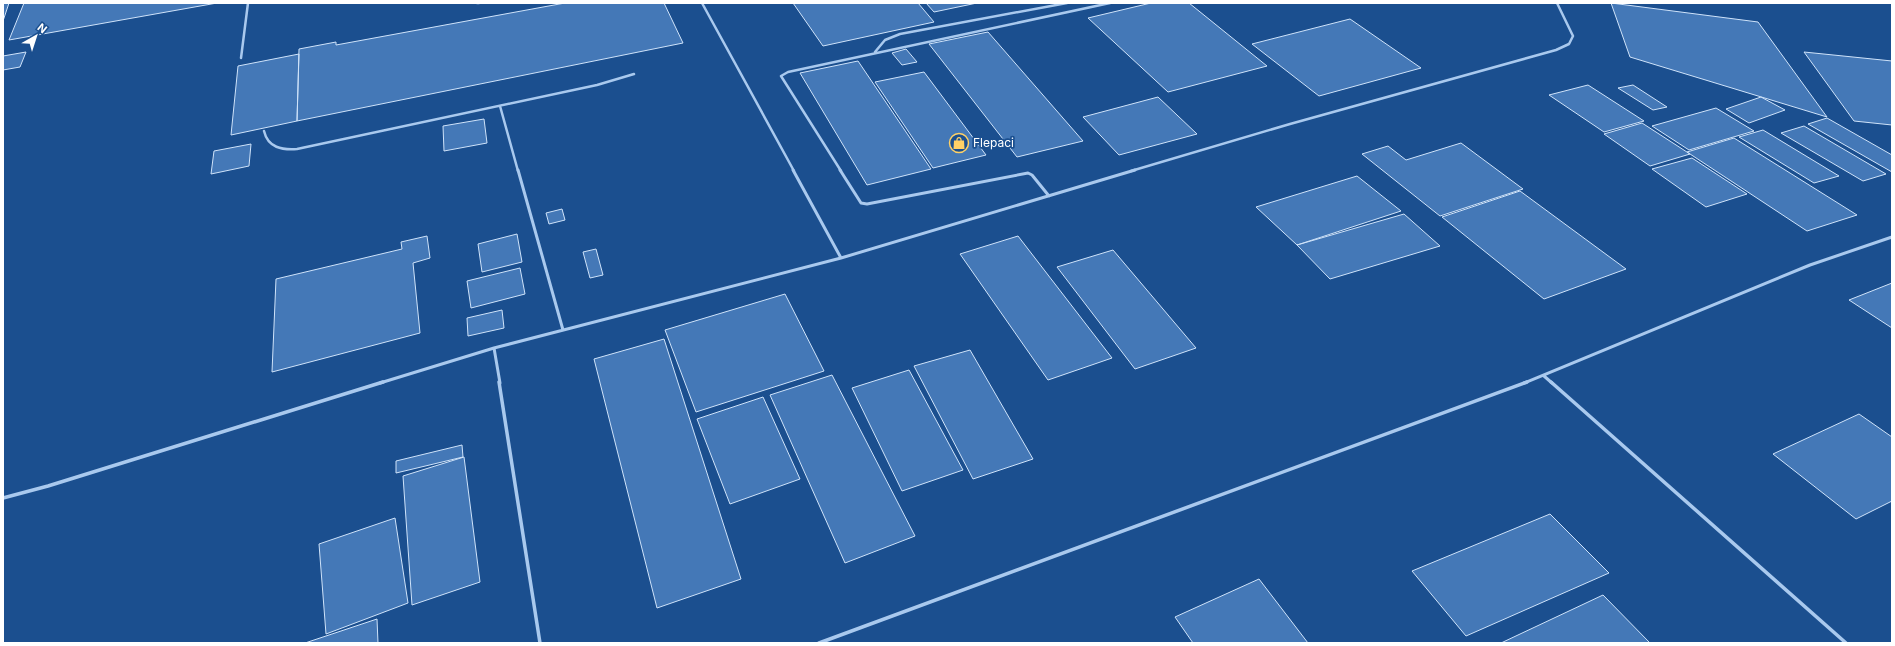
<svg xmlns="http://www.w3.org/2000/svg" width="1895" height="646" viewBox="0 0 1895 646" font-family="Inter,sans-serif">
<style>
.building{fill:#4478b7;stroke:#cfe3fa}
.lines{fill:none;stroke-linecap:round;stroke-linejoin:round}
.service-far2{stroke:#a9c9ee;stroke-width:2.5}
.service-far1{stroke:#a9c9ee;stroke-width:3}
.service{stroke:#a9c9ee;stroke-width:3.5}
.labels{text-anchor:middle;stroke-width:3.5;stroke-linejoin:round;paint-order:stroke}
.poi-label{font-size:12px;fill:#fff;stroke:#1b4f8f;text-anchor:start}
</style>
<rect width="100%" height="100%" fill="#1b4f8f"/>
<path class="building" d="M3,3H9L3,21Z
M24,3H217L9,40Z
M565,3H664L683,43L297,121L299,49L336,42V45Z
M793,3H918L934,22L823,46Z
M926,3H977L934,12Z
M1151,3H1189L1267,66L1168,92L1088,18Z
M1611,3L1758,22L1827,117L1630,57Z
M1350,19L1421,68L1319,96L1252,44Z
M988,32L1083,141L1017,157L929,44Z
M906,49L917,62L902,65L892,53Z
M26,52L20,67L3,70V56Z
M1804,52L1892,61V125L1854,121Z
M299,54L297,121L231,135L238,66Z
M858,61L931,169L867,185L800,73Z
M924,72L986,155L933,168L875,82Z
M1588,85L1644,121L1604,132L1549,95Z
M1633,85L1667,107L1653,110L1618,88Z
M1158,97L1197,134L1119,155L1083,117Z
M1761,97L1785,110L1749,123L1726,109Z
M1716,108L1754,131L1689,150L1652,126Z
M1827,118L1892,155V172L1808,124Z
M484,119L487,143L444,151L443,126Z
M1642,123L1690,154L1650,166L1604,134Z
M1804,126L1886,174L1863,181L1781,133Z
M1763,130L1839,176L1814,183L1739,137Z
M1734,138L1857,215L1807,231L1687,152Z
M1461,143L1523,189L1440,216L1362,154L1388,146L1406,160Z
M251,144L249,166L211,174L214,151Z
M1692,158L1747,194L1706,207L1652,169Z
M1357,176L1401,211L1297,245L1256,207Z
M1520,191L1626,269L1544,299L1442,217Z
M562,209L565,220L549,224L546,213Z
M1404,214L1440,246L1330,279L1297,245Z
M517,234L522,262L482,272L478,244Z
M427,236L430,258L413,263L420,333L272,372L276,279L402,249L401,242Z
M1018,236L1112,358L1048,380L960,254Z
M596,249L603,275L590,278L583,252Z
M1113,250L1196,348L1135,369L1057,267Z
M520,268L525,294L471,308L467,281Z
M1892,283V328L1849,300Z
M785,294L824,371L696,412L665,330Z
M502,310L504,328L468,336L467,318Z
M664,339L741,579L657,608L594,359Z
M970,350L1033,459L973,479L914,366Z
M909,370L963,470L902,491L852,388Z
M832,375L915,536L845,563L770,395Z
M763,397L800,479L730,504L697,419Z
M1859,414L1892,437V501L1856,519L1773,454Z
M462,445L463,457L396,473V461Z
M464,457L480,582L412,605L403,476Z
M1550,514L1609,573L1466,636L1412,571Z
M395,518L408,603L326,634L319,544Z
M1259,579L1308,643H1193L1175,617Z
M1603,595L1650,643H1501Z
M377,619L378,643H305Z"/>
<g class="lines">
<path class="service-far2" d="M477,3H479
M702,3L794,171
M875,52L885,40L900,34L1067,3
M241,58L248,3
M500,106L518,171
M264,131C268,148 282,150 297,149L597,85L634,74
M841,171L781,76L788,72L1110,3
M1131,171L1290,124L1556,50L1569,44L1573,36L1557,3"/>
<path class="service-far1" d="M518,170L563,330
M793,170L841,258
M840,170L861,203L867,204L1028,173L1032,175L1049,196
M494,348L500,383
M1544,376L1552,383
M380,383L494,348L841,258L1135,170
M1524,383L1810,265L1892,237"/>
<path class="service" d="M499,382L540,643
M1551,382L1846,643
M3,498L48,486L383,382
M819,643L1527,382"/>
</g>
<defs>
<g id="shop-ring" transform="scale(1)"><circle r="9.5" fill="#1b4f8f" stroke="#ffd166" stroke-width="1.5"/><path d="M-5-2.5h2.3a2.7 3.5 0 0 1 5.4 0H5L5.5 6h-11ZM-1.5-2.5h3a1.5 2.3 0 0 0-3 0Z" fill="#ffd166"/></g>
</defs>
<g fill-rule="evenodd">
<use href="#shop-ring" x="959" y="143"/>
</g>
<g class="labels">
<g class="poi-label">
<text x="973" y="147">Flepaci</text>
</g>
</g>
<rect width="1895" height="646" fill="none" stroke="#ffffff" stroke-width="8"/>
<g transform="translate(36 36) rotate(39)" stroke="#1b4f8f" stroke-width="3" paint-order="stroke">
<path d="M0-3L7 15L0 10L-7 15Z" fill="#ffffff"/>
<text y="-6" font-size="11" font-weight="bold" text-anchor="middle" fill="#ffffff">N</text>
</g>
</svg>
